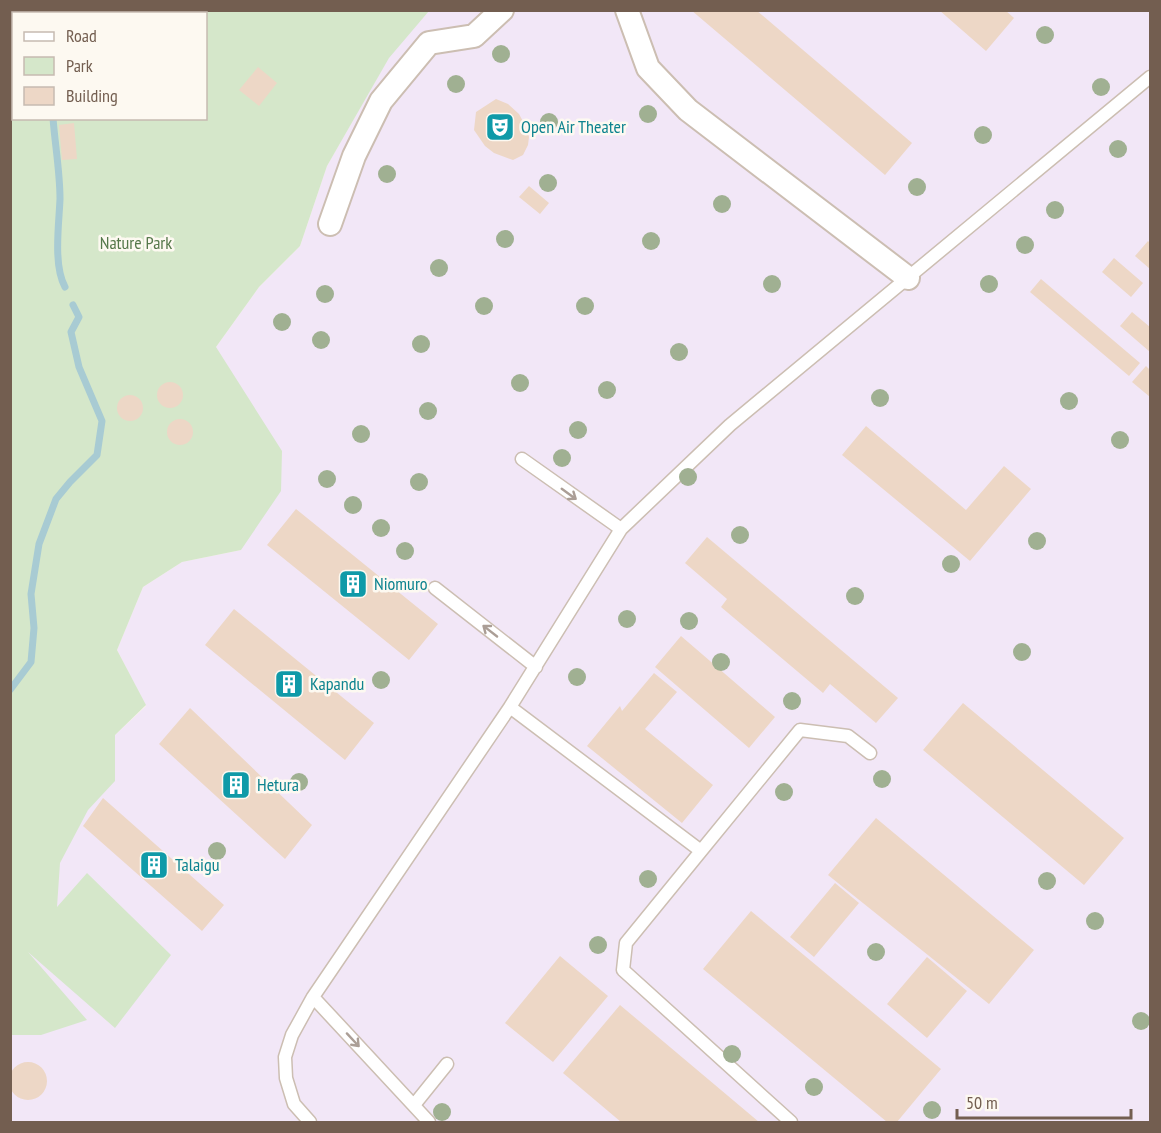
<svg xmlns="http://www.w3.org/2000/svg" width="1161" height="1133" viewBox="0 0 1161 1133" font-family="'PT Sans Narrow',sans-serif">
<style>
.education{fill:#f2e7f7}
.green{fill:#d5e7ca;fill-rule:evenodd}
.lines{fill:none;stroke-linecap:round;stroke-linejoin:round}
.stream{stroke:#a8cbd3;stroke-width:7}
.building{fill:#edd7c6}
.lane-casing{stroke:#ccbeb2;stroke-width:15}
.street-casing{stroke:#ccbeb2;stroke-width:26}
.lane{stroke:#fff;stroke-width:12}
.street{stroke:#fff;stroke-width:22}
.tree{fill:#a0b092}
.oneway{stroke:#ab9e96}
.labels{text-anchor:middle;stroke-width:5;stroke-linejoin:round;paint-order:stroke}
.culture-label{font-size:18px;fill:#0d838f;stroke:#fdf9f1;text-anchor:start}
.park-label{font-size:18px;fill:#55784a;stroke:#fdf9f1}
</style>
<rect width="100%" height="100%" fill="#fbf5eb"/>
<path class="education" d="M429,11H1150V1122H11L10,822L55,791L146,706L117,650L143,587L182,562L241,550L216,347L259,287L300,246L327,166L392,52Z"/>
<path class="green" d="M11,11H429L389,58L327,166L300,246L259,287L216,347L282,451L281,491L241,550L182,562L143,587L117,650L146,705L115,735V781L88,810L60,863L57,907L87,873L171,955L115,1028L28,952L87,1020L41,1035H11ZM14,14H206V118H14Z"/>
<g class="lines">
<path class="stream" d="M115,14L116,10
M10,113H14
M53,118C55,145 60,172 60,199C59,224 53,265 65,287
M10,690L31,662L34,628L31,594L39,544L56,499L70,482L97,455L102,421L79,367L71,332L79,317L73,305"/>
</g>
<path class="building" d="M691,10H756L912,143L885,175Z
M939,10H1005L1014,18L986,51Z
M258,67L277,83L259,106L239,90Z
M496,99L508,104L519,114L525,125L529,137L528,145L523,155L513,160L494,153L485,146L474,130L476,112Z
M74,123L77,159L62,160L59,125Z
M529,186L549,203L540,214L519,197Z
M1148,241L1150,243V269L1135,256Z
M1114,258L1143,283L1131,297L1102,272Z
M1041,279L1140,363L1129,376L1030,292Z
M1132,312L1150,327V352L1120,326Z
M1146,366L1150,370V397L1132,382Z
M157 395a13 13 0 1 1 26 0a13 13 0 1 1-26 0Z
M117 408a13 13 0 1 1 26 0a13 13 0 1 1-26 0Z
M167 432a13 13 0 1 1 26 0a13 13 0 1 1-26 0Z
M866,426L966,510L1004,466L1031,489L970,561L842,455Z
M296,509L438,624L409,660L267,545Z
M707,537L898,698L876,723L830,684L823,693L721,607L727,599L685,563Z
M234,609L374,723L345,760L205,645Z
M681,636L775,717L749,748L655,667Z
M654,673L677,692L645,729L713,785L682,823L587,746L620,706L622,711Z
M963,703L1124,838L1084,885L923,750Z
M190,708L312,825L285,859L159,744Z
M103,798L224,905L202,931L83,826Z
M876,818L1034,950L989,1004L828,875Z
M835,883L859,903L814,957L790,937Z
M751,911L941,1069L897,1122H887L703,969Z
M560,956L608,996L553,1062L505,1023Z
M927,957L967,991L927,1038L887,1004Z
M620,1005L759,1122H621L563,1073Z
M9 1081a19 19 0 1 1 38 0a19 19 0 1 1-38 0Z"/>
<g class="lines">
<g class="lane-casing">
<path id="lane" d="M522,459L621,529
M435,588L536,667
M510,707L701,851L626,943L623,970L791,1122
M701,851L800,730L848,736L870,753
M313,997L429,1122
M414,1105L447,1064
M310,1122L294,1104L286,1078L285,1057L292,1035L313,997L510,707L621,529L730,425L1150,77"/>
</g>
<g class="street-casing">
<path id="street" d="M627,10L648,68L688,110L908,278
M330,224L354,156L381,101L429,43L474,36L502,10"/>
</g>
<use href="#lane" class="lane"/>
<use href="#street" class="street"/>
</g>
<g class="tree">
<circle cx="1045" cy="35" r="9"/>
<circle cx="501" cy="54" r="9"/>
<circle cx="456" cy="84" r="9"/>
<circle cx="1101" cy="87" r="9"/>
<circle cx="648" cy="114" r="9"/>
<circle cx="549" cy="122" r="9"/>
<circle cx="983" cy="135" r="9"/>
<circle cx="1118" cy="149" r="9"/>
<circle cx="387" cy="174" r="9"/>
<circle cx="548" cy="183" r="9"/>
<circle cx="917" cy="187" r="9"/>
<circle cx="722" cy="204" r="9"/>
<circle cx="1055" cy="210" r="9"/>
<circle cx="505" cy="239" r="9"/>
<circle cx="651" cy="241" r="9"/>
<circle cx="1025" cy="245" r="9"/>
<circle cx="439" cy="268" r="9"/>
<circle cx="772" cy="284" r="9"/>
<circle cx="989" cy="284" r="9"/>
<circle cx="325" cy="294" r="9"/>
<circle cx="484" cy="306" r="9"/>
<circle cx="585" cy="306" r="9"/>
<circle cx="282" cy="322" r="9"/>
<circle cx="321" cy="340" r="9"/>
<circle cx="421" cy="344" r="9"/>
<circle cx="679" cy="352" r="9"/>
<circle cx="520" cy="383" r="9"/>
<circle cx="607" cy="390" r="9"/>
<circle cx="880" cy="398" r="9"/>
<circle cx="1069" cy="401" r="9"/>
<circle cx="428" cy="411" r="9"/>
<circle cx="578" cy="430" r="9"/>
<circle cx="361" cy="434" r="9"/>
<circle cx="1120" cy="440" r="9"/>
<circle cx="562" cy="458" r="9"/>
<circle cx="688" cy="477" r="9"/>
<circle cx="327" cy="479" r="9"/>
<circle cx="419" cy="482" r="9"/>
<circle cx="353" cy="505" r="9"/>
<circle cx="381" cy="528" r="9"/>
<circle cx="740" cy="535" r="9"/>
<circle cx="1037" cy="541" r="9"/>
<circle cx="405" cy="551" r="9"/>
<circle cx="951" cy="564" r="9"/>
<circle cx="855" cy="596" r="9"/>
<circle cx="627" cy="619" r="9"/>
<circle cx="689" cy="621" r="9"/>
<circle cx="1022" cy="652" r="9"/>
<circle cx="721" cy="662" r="9"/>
<circle cx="577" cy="677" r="9"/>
<circle cx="381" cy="680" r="9"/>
<circle cx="792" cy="701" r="9"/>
<circle cx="882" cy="779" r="9"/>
<circle cx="299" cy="782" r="9"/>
<circle cx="784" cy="792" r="9"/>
<circle cx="217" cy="851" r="9"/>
<circle cx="648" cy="879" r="9"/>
<circle cx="1047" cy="881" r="9"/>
<circle cx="1095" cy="921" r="9"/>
<circle cx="598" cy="945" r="9"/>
<circle cx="876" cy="952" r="9"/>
<circle cx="1141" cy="1021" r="9"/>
<circle cx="732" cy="1054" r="9"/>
<circle cx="814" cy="1087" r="9"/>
<circle cx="932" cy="1110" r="9"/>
<circle cx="442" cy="1112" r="9"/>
</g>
<defs><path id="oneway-shaft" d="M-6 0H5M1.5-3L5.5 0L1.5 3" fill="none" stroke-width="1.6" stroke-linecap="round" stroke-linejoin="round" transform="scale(1.5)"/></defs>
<g class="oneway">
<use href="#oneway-shaft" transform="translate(569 494) rotate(36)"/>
<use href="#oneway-shaft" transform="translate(490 631) rotate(-142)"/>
<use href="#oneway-shaft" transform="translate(353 1040) rotate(47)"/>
</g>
<defs>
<g id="theatre-square" transform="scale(1.5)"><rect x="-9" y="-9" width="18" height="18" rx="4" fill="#0f9aa8" stroke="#fdf9f1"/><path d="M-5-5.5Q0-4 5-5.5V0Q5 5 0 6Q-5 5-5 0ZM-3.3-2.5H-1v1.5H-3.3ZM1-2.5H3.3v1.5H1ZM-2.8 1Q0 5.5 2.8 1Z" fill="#fff"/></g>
<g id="building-square" transform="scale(1.5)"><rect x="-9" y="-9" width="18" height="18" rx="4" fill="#0f9aa8" stroke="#fdf9f1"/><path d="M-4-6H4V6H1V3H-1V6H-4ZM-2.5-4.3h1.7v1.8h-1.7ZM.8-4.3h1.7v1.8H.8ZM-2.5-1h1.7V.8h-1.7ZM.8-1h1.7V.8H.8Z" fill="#fff"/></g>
</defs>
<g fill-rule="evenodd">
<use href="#theatre-square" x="500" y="127"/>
<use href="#building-square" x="353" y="584"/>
<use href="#building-square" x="289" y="684"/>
<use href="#building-square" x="236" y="785"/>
<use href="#building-square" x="154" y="865"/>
</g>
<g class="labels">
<g class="culture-label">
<text x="521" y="133">Open Air Theater</text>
<text x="374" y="590">Niomuro</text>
<text x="310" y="690">Kapandu</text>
<text x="257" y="791">Hetura</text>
<text x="175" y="871">Talaigu</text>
</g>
<g class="park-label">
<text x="136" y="249">Nature Park</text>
</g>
</g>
<rect width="1161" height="1133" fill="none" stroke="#735e50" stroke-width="24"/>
<rect x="12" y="12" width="195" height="108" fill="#fdf9f1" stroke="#c6bbb1" stroke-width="1.5"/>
<rect x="24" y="32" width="30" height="9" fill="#ffffff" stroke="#c6bbb1" stroke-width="1.5"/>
<text x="66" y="42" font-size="18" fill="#735e50">Road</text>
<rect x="24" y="57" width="30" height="18" fill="#d5e7ca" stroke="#c6bbb1" stroke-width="1.5"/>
<text x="66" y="72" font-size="18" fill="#735e50">Park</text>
<rect x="24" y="87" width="30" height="18" fill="#edd7c6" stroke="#c6bbb1" stroke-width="1.5"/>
<text x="66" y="102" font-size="18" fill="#735e50">Building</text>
<path d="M957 1109v9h174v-9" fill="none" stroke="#735e50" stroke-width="3"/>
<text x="966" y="1109" font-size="18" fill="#735e50" stroke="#fdf9f1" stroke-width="4.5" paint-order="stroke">50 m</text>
</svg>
